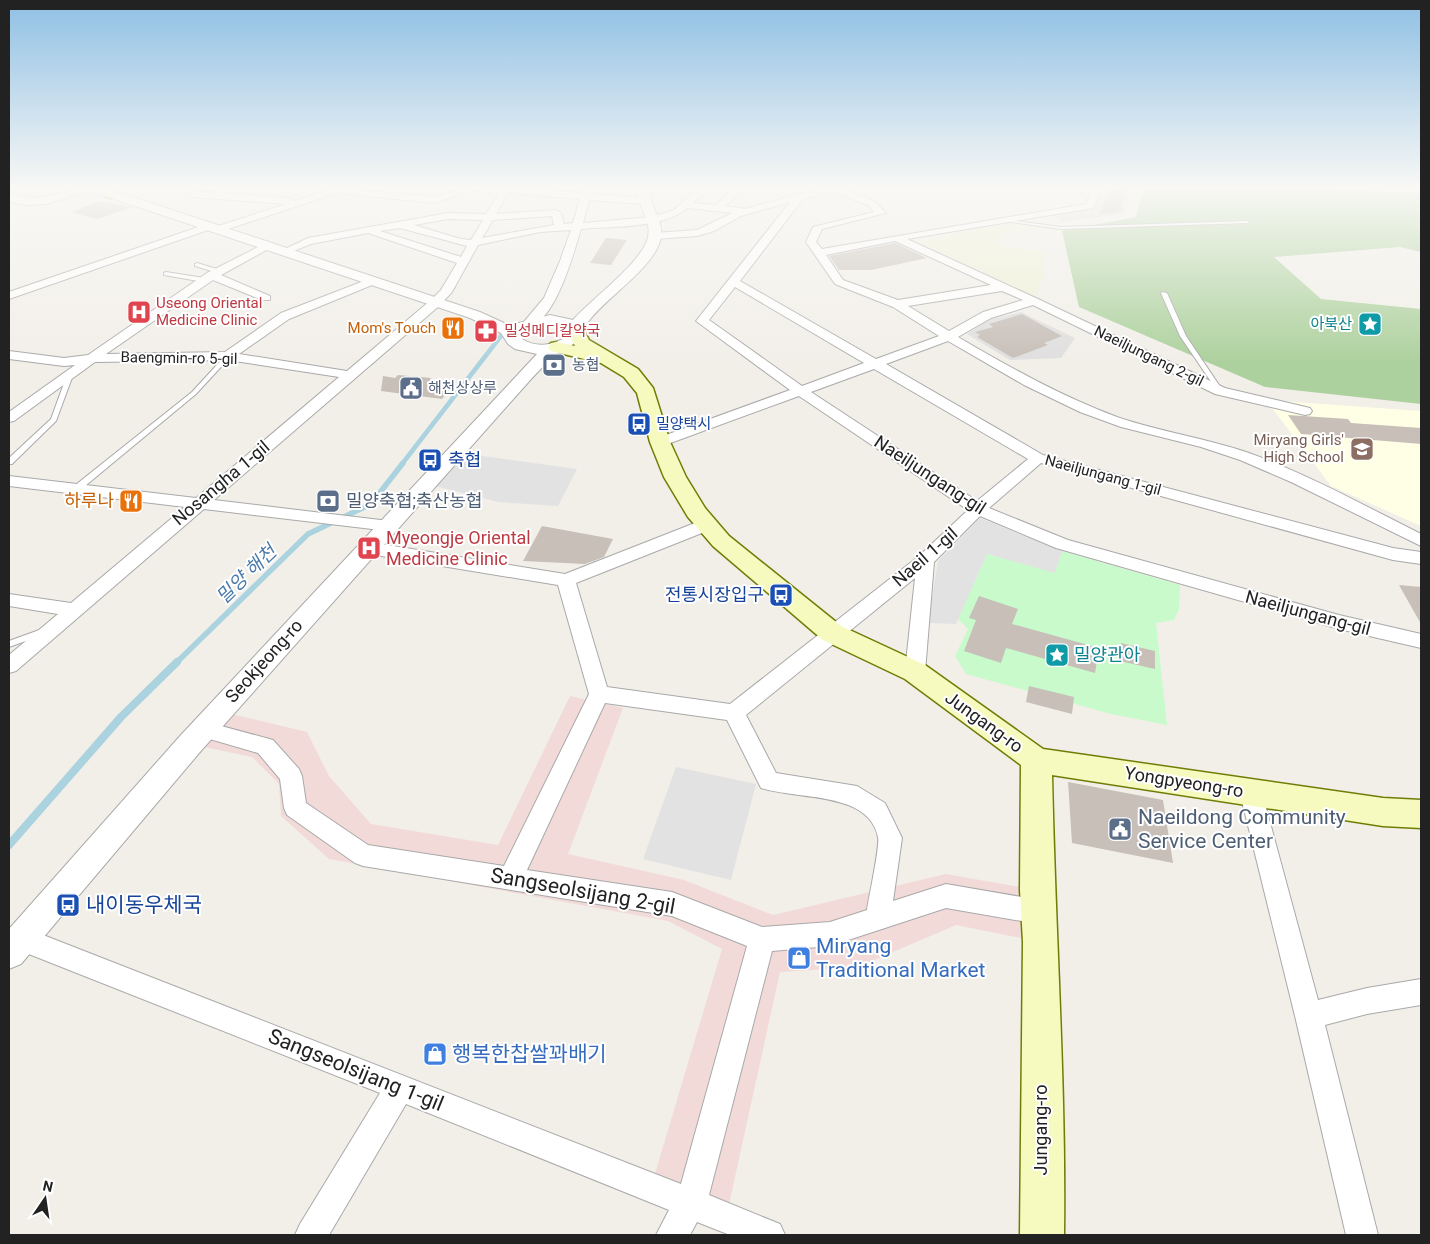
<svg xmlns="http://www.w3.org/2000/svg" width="1430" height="1244" viewBox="0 0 1430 1244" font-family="Roboto,'Noto Sans KR',sans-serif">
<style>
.residential{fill:#e0dfdf}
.commercial{fill:#f2dad9}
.education{fill:#ffffe5}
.farmland{fill:#eef0d5}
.forest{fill:#add19e}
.park{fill:#c8facc}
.parking{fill:#e2e2e2}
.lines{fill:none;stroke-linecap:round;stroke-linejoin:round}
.stream-far2{stroke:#aad3df;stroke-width:4.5}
.stream-far1{stroke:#aad3df;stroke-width:5.5}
.stream{stroke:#aad3df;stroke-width:8}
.building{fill:#c7bfb8}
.service-casing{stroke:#a9a9a9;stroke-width:2}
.minor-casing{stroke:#a9a9a9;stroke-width:2}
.tertiary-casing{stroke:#a9a9a9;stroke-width:2}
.secondary-casing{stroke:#707d05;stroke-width:3}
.service{fill:#fff;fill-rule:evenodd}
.minor{fill:#fff;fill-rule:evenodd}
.tertiary{fill:#fff;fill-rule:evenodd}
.secondary{fill:#f7fabf;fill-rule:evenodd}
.labels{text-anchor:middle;stroke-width:4;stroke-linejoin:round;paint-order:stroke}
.far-health-label{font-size:15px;fill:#be3a42;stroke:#fff;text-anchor:start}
.far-culture-label{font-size:15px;fill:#0d838f;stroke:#fff;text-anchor:end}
.far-food-label{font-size:15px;fill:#c56008;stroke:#fff;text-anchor:end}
.far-street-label{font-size:15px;fill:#222;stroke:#fff}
.far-service-label{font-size:15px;fill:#4e5e75;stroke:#fff;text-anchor:start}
.far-transit-label{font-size:15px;fill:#164399;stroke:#fff;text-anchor:start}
.far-education-label{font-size:15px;fill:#785e54;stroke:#fff;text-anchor:end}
.transit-label{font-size:18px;fill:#164399;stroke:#fff;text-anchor:start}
.street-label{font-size:18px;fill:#222;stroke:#fff}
.food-label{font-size:18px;fill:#c56008;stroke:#fff;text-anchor:end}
.service-label{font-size:18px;fill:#4e5e75;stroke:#fff;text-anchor:start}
.health-label{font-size:18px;fill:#be3a42;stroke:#fff;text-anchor:start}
.culture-label{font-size:18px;fill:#0d838f;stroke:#fff;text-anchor:start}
.water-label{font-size:19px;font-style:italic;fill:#4a7aab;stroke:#fff}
.near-service-label{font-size:21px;fill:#4e5e75;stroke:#fff;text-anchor:start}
.near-street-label{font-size:21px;fill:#222;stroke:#fff}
.near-transit-label{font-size:21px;fill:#164399;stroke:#fff;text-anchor:start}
.near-shop-label{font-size:21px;fill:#366cbe;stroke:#fff;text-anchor:start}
</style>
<rect width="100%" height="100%" fill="#f2efe9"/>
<path class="residential" d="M1097,188H1132L1124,214L1061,222L1051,214L1090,206Z
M1021,312L1075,338L1061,358L1010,360L967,334L988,320Z"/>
<path class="commercial" d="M570,696L623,708L568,854L684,880L773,915L946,874L1037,890L1041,942L956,925L858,967L780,972L726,1218L651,1187L722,949L668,921L329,859L281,816L279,784L252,757L190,744L219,711L307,732L329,776L371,824L498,845Z"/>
<path class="education" d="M1266,400L1421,411V526L1331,486Z"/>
<path class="farmland" d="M1001,223L1041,228L1034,230L1004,233L1000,246L1044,252V276L1035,296L916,242Z"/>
<path class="forest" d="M1143,188H1330L1345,191L1421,192V252L1400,247L1274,257L1321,299L1421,309V404L1265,387L1079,307L1062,231L1136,217Z"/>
<path class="park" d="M1062,551L1180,585L1179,609L1174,620L1156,623L1167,725L1111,714L966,674L955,656L968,629L958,619L987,554L1055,572Z"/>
<path class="parking" d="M468,454L577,469L558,506L498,502L435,486Z
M980,518L1062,551L1055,573L987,554L956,624L928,623L938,561Z
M676,767L756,784L731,880L643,859Z"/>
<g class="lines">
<path class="stream-far2" d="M402,464L504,332"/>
<path class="stream-far1" d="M176,663L308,534L371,504L403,463"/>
<path class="stream" d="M9,845L121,717L177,662"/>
</g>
<path class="building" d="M1111,188H1127L1121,211L1099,215Z
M98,201L133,207L97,219L72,212Z
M606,238L627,240L611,265L590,263Z
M895,243L927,258L871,270H839L829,256Z
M1022,314L1062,336L1044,343L1048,345L1013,358L977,337L980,335L975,332L993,327L989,324Z
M398,375L431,378L429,382L453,385L442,399L381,391L383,376L395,378Z
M1288,415L1348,419L1351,423L1421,428V444L1301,434Z
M542,526L613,539L604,557L585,564L523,561Z
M1399,585L1421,587V624Z
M979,596L1018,609L1012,624L1099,648L1095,673L1006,648L1001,663L964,651L976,620L969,618Z
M1121,643L1155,651V669L1120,661Z
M1029,686L1074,697L1072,714L1026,702Z
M1068,782L1163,800L1173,863L1072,843Z"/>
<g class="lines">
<g class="service-casing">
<path id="service" d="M1001,219L1061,227L1248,221L1250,222L1248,223L1061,229L1003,221H1001Z
M197,263L220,270L221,271L218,273L195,266V264Z
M166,272L204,278L207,280L204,282L164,275V273Z
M1162,292L1167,293L1186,336L1223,391L1222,392H1218L1180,336L1161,293Z
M226,355L231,356L196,394L79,491H73V487L192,392Z
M70,373L73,375L56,421L12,464H9V458L51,419L67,375Z
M42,629L45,630L46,632L45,634L9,647V641Z"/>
</g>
<g class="minor-casing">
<path id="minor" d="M333,188L435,197L456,191L461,194L435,203L337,193L219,232L214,229L215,227L286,204L192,197L187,194L192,191L290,198L295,201Z
M469,188H511L582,193L583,188H593L591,194L645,198L650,201L645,204L589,200L583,223L651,217L674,210L699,188H709L693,203L716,205L734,188H744L726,206L745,209L822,188H840L874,201L886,213L822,229L816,242L822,249L1086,204L1092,188H1102L1093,208L907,239L1038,299L1225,388L1310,408L1312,411L1310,414L1305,415L1215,394L1033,305L991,318L958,337C1009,367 1061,396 1117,417C1160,432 1206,438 1249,453C1309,475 1365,506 1421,534V546L1291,482L1240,460L1201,447L1121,427L1080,412L1024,385L948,341L886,364L1043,455L1393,548L1421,552V564L1393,560L1041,463L989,508L1068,540L1339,615L1421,634V648L1339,629L1056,548L980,516L934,562L925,672L922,677L915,679L908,677L905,672L915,578L746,715L776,773L857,786L885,803L902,838L893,901L946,884L1039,900L1048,904L1052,912L1048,920L1039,924L946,908L830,946L772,951L709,1195L780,1224L785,1235H730L697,1222L690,1235H656L669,1210L406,1104L329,1235H295L300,1224L380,1093L11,947L9,934L11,929L20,926L681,1184L747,946L672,916L363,866L355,863L287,815L284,808L280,779L258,753L196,735L192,729L196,723L203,721L273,740L299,769L302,776L306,803L368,845L504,866L589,694L558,585L369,554L363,552L360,548L363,544L369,542L565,574L700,521H712L714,525L712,529L576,583L607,687L730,704L919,556L968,510L799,396L665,445H655L653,442L655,439L790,390L696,321L790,202L741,216L714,231L697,236L655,239L650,236L655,233L697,230L732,213L687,208C664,229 611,226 581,229C574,252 556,320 529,327L523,323L544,298L560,261L571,230L540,232L478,245L452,292L439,306L214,500L389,521L395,522L397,526L395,530L389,531L204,509L16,671L9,673V655L58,614L9,606V594L71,603L185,507L9,486V476L196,498L339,377L228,360L95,362L14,421L9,422V412L75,365L64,366L9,359V351L64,358L88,355L207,273L268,242L273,245L272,247L221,275L270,296V300H262L213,280L106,354L225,352L281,313L369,279H377V283L289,319L239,354L347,371L431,300L441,290L457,263L368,233L311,244L286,254L281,251L308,238L448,213L486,214L499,193L474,191ZM831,191L868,205L874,212L813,227L806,242L835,284L893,307L939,336L876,359L740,281L803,199ZM508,193L580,199L573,223L564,224L561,213L556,210L496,214ZM552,216L554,225L482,238L493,220ZM448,219L483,220L471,240L461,239L414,225ZM400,228L467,246L461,257L380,231ZM895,241L991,285L898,300L843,280L826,255ZM735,287L864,363L802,386L709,320ZM1002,291L1023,300L983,312L949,331L908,306ZM874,369L1028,459L977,501L811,392ZM605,703L727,720L761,788C797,800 869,791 878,837C880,847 869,896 867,910L830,922L762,927L672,892L527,870Z
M210,223L214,224V228L9,299V292Z
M1251,783L1259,786L1262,793L1318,1000L1367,988L1421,979V1005L1367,1014L1325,1025L1378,1235H1346L1295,1016L1240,793L1243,786Z"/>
</g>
<g class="tertiary-casing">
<path id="tertiary" d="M74,188H99L115,191L480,312L513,327L515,324L550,315L573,320C591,299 643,262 648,237C652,220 636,205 638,188H650C648,205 664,220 661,237C656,267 606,297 588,322C584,327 585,334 582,339L553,356L532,378L200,752L21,964L9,969V929L180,736L537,354L515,349L508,344L501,333L470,318L108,197L85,192L47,204L27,205L9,202V194C32,200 53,198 74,188ZM550,325L563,327L568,335C555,346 536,348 522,339L526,330Z"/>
</g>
<g class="secondary-casing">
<path id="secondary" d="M103,188H115L118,194L111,198L106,197Z
M576,326L582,327L589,340L638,369L653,388L670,442L686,477L705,508L729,536L841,626L925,665L1043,749L1383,798L1421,800V828L1383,826L1052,775C1055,928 1066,1082 1064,1235H1020L1023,942L1020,890L1021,765L905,679L823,640L713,546L688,517L664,477L650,442L637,393L624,377L601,363L551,351L548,347L551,343L557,342L575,346L567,331L570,327Z"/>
</g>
<use href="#service" class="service"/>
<use href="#minor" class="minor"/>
<use href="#tertiary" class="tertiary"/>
<use href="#secondary" class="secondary"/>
</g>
<linearGradient id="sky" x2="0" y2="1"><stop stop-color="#8fc0e4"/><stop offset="0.52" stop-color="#f9f8f5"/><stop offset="1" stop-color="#f9f8f5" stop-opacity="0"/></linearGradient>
<rect width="1430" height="362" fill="url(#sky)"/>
<defs>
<g id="hospital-square" transform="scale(1.25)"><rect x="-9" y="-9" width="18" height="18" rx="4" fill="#e0444e" stroke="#fff"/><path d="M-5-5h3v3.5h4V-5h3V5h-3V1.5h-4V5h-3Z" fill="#fff"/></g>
<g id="sight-square" transform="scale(1.25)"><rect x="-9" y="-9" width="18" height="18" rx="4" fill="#0f9aa8" stroke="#fff"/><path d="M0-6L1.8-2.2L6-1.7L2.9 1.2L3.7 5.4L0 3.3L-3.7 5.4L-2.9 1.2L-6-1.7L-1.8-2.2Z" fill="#fff"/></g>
<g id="restaurant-square" transform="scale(1.25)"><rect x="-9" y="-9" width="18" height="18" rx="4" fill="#e8710a" stroke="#fff"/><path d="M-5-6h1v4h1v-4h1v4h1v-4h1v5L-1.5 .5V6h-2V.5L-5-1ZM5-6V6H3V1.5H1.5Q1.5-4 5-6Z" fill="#fff"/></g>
<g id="pharmacy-square" transform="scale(1.25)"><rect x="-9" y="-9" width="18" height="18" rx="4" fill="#e0444e" stroke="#fff"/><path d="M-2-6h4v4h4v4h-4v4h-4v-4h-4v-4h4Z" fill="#fff"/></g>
<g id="bank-square" transform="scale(1.25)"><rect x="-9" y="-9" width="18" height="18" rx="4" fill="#5c6f8a" stroke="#fff"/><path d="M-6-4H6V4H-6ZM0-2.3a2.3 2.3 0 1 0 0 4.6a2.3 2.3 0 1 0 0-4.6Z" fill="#fff"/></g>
<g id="civic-square" transform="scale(1.25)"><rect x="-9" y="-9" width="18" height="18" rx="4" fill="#5c6f8a" stroke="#fff"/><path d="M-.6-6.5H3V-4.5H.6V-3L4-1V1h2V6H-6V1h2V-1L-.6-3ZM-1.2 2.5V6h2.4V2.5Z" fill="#fff"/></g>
<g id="bus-square" transform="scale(1.25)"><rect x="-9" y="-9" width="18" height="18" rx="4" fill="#1a4fb4" stroke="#fff"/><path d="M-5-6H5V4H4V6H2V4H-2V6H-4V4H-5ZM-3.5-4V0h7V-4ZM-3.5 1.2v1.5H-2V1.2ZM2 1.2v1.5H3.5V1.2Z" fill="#fff"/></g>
<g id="school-square" transform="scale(1.25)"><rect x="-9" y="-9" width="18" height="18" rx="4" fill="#8d6e63" stroke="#fff"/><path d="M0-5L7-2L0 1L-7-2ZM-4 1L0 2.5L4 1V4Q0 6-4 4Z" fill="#fff"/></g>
<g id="shop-square" transform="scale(1.25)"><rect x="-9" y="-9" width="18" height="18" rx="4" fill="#3f7fe0" stroke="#fff"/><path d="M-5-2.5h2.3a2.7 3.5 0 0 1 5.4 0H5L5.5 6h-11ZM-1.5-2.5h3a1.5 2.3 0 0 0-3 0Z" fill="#fff"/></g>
</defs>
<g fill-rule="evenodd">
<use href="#hospital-square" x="139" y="312"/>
<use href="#sight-square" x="1370" y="324"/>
<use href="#restaurant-square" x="453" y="328"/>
<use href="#pharmacy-square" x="486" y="331"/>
<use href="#bank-square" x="554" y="365"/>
<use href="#civic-square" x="411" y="388"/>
<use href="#bus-square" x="639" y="424"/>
<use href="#school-square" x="1362" y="449"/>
<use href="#bus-square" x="430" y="460"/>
<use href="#restaurant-square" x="131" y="501"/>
<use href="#bank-square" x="328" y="501"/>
<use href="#hospital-square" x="369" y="548"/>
<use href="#bus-square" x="781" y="595"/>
<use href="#sight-square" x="1057" y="655"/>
<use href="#civic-square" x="1120" y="829"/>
<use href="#bus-square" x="68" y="905"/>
<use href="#shop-square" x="799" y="958"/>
<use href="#shop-square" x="435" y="1054"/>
</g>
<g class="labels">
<g class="far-health-label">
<text x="156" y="308">Useong Oriental<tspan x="156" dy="17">Medicine Clinic</tspan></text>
<text x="504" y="336">밀성메디칼약국</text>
</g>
<g class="far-culture-label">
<text x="1352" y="329">아북산</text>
</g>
<g class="far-food-label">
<text x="436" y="333">Mom's Touch</text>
</g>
<g class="far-street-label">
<text transform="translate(1149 356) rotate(26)" y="5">Naeiljungang 2-gil</text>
<text transform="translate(179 358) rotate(1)" y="5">Baengmin-ro 5-gil</text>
<text transform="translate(1103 475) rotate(15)" y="5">Naeiljungang 1-gil</text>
</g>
<g class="far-service-label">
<text x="572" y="370">농협</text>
<text x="428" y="393">해천상상루</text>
</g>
<g class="far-transit-label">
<text x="656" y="429">밀양택시</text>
</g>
<g class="far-education-label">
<text x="1344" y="445">Miryang Girls'<tspan x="1344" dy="17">High School</tspan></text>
</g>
<g class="transit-label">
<text x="448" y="466">축협</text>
<text x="764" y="601" text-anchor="end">전통시장입구</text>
</g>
<g class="street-label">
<text transform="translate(930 475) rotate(33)" y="6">Naeiljungang-gil</text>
<text transform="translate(221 483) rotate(-40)" y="6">Nosangha 1-gil</text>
<text transform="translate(925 557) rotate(-41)" y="6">Naeil 1-gil</text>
<text transform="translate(1308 613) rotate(15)" y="6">Naeiljungang-gil</text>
<text transform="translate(264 661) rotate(-48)" y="6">Seokjeong-ro</text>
<text transform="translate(984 722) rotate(36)" y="6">Jungang-ro</text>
<text transform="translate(1184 782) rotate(9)" y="6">Yongpyeong-ro</text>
<text transform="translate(1041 1130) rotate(-90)" y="6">Jungang-ro</text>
</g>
<g class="food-label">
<text x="114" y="507">하루나</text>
</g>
<g class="service-label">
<text x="346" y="507">밀양축협;축산농협</text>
</g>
<g class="health-label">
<text x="386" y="544">Myeongje Oriental<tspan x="386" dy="21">Medicine Clinic</tspan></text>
</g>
<g class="culture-label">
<text x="1074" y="661">밀양관아</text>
</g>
<g class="water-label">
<text transform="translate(246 574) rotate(-44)" y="7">밀양 해천</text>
</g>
<g class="near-service-label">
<text x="1138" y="824">Naeildong Community<tspan x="1138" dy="24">Service Center</tspan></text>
</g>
<g class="near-street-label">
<text transform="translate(583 891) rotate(10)" y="7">Sangseolsijang 2-gil</text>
<text transform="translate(356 1070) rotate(22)" y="7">Sangseolsijang 1-gil</text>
</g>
<g class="near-transit-label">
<text x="86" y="912">내이동우체국</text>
</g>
<g class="near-shop-label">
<text x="816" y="953">Miryang<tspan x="816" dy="24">Traditional Market</tspan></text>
<text x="452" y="1061">행복한찹쌀꽈배기</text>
</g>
</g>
<rect width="1430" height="1244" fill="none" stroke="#222222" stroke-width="20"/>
<g transform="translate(45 1199) rotate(13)" stroke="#ffffff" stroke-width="4" paint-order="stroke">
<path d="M0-4L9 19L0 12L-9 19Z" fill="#222222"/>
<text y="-8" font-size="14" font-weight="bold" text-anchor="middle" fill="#222222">N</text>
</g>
</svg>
